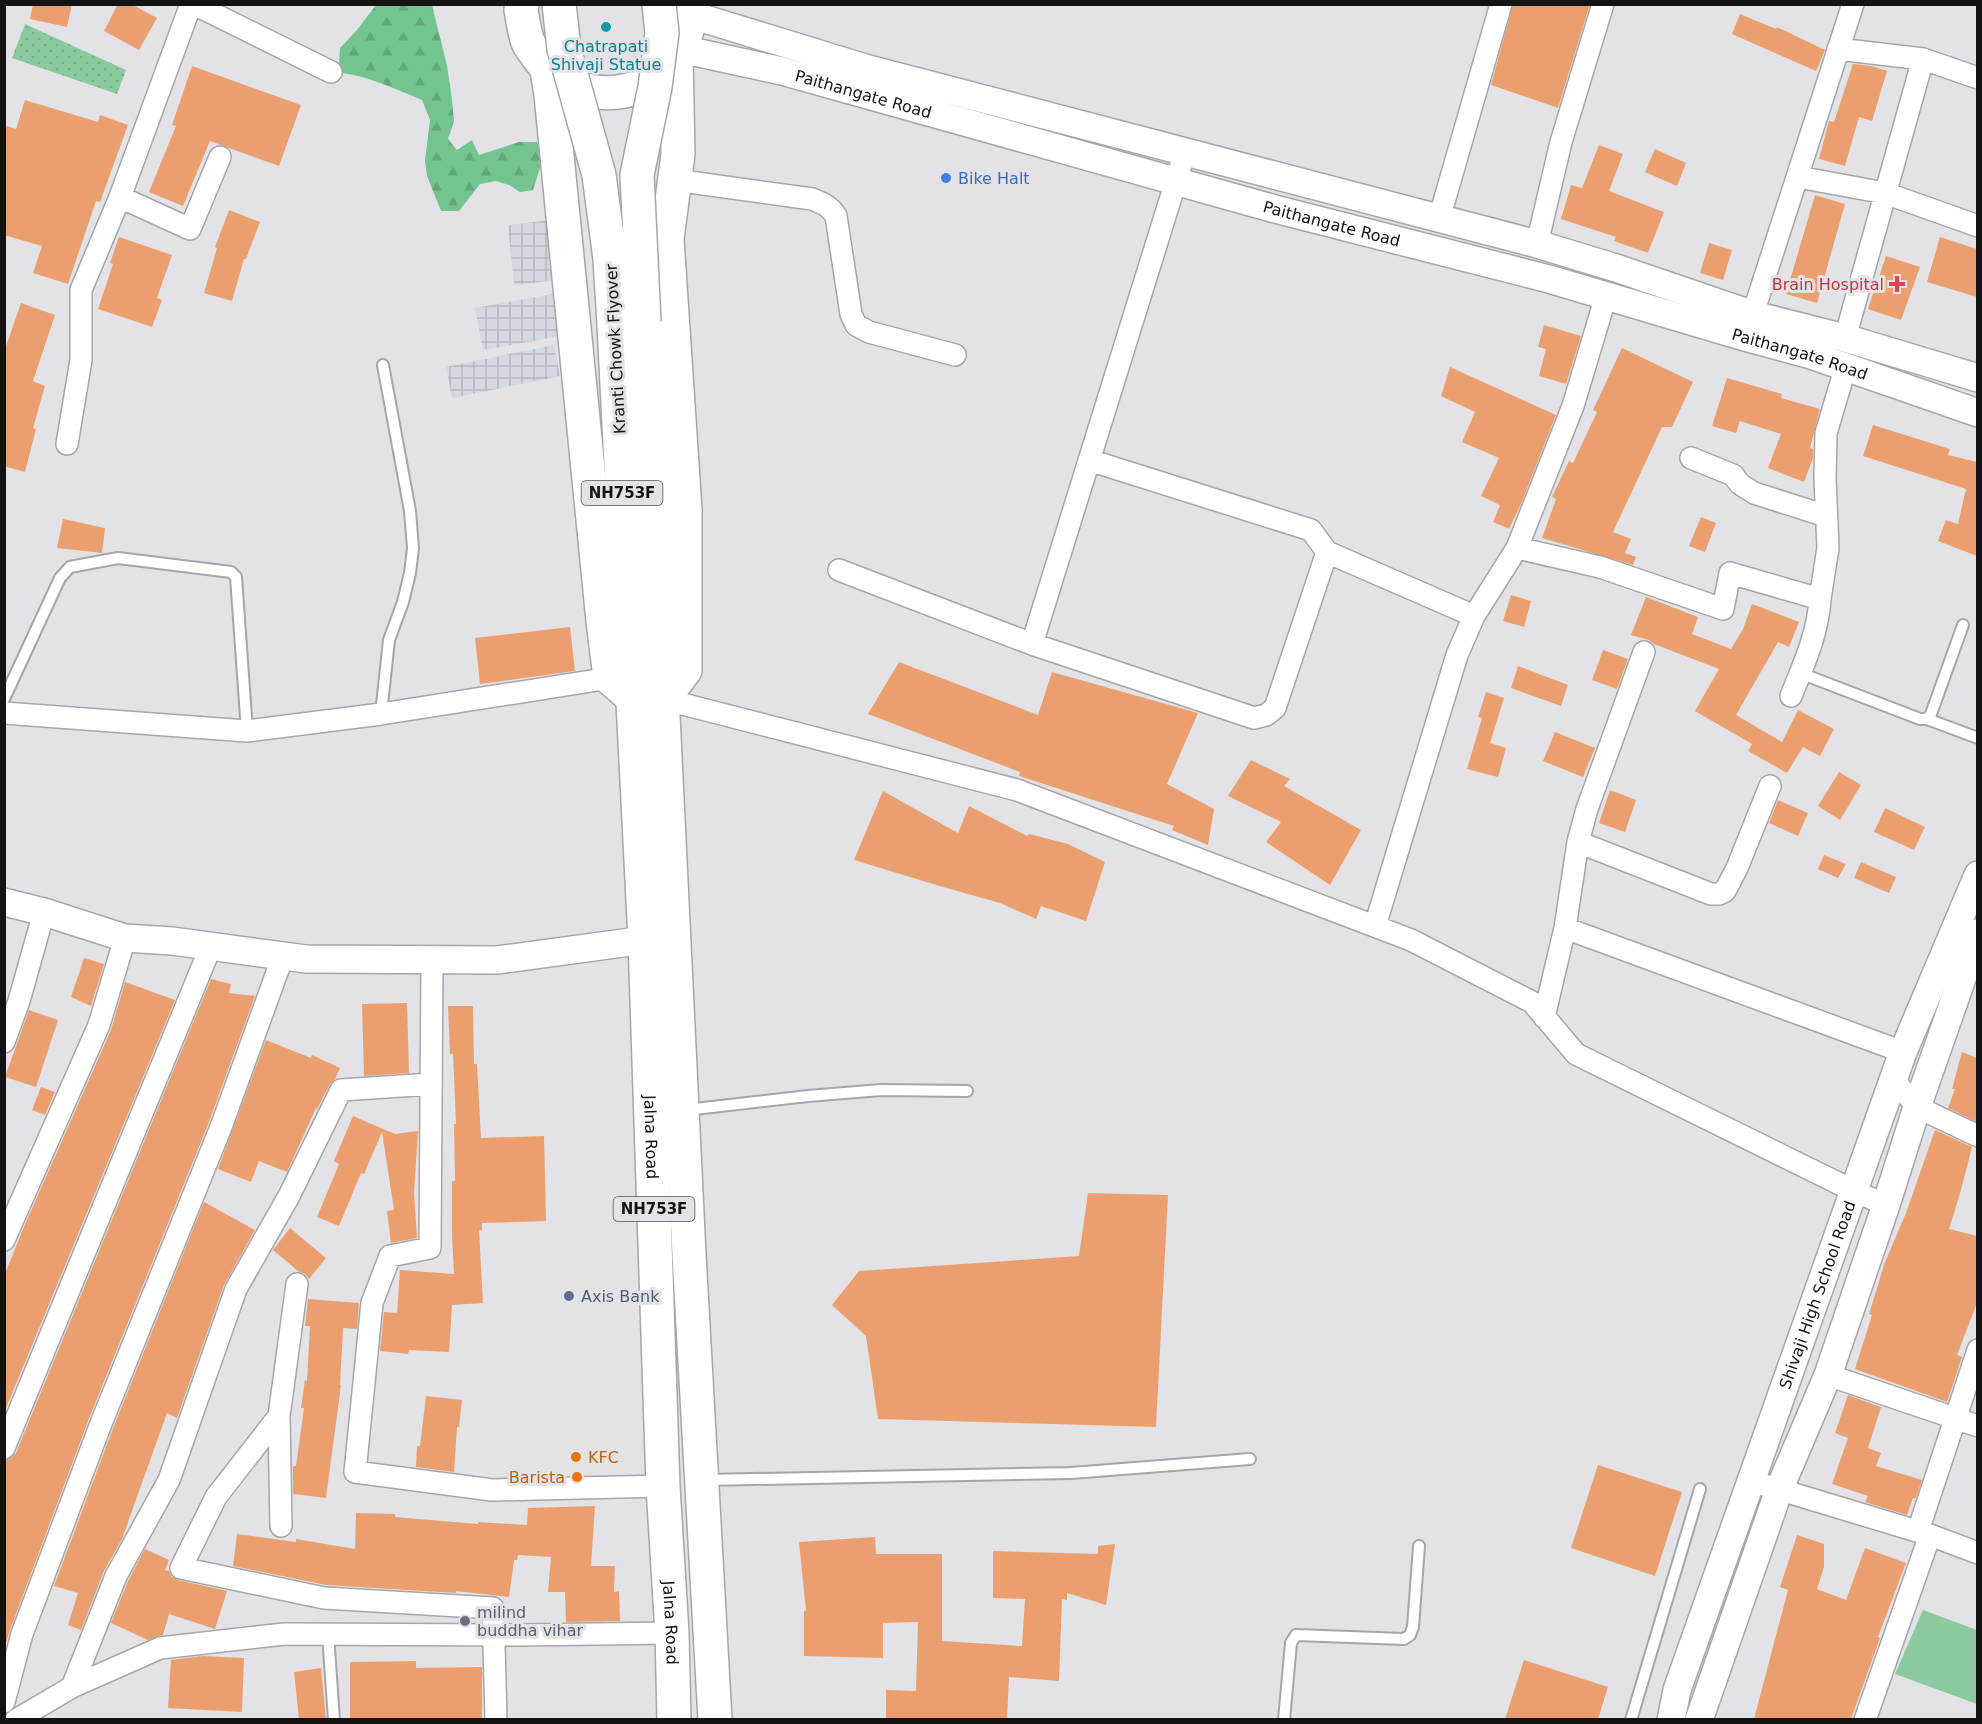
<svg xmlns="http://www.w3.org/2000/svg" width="1982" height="1724" viewBox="0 0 1982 1724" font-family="'DejaVu Sans',sans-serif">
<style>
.industrial{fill:url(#industrial-grid)}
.green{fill:#8aca9e}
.forest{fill:url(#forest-firs)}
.park{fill:url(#park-dots)}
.building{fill:#eb9f6f}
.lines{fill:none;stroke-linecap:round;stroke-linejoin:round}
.service-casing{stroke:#a5a6a9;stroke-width:14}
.minor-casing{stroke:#a5a6a9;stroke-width:24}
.tertiary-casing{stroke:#a5a6a9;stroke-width:30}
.primary-casing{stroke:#a5a6a9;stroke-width:36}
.trunk-casing{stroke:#a5a6a9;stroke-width:36}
.service{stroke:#fff;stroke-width:10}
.minor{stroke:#fff;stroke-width:21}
.tertiary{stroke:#fff;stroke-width:27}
.primary{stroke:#fff;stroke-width:33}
.trunk{stroke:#fff;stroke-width:33}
.trunk-bridge-casing{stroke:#a5a6a9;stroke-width:36;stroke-linecap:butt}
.trunk-bridge{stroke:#fff;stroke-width:33}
.culture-dot{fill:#0f9aa8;stroke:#e3e3e7;stroke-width:2}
.shop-dot{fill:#3f7fe0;stroke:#e3e3e7;stroke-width:2}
.health-dot{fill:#e0444e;stroke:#e3e3e7;stroke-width:2}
.service-dot{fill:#5c6f8a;stroke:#e3e3e7;stroke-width:2}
.food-dot{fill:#e8710a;stroke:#e3e3e7;stroke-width:2}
.worship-dot{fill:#6b7280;stroke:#e3e3e7;stroke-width:2}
.labels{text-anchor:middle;stroke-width:6;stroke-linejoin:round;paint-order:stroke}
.shield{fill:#e3e3e7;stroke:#515153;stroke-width:1.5}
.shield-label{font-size:15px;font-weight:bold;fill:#131314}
.culture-label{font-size:16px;fill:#0d838f;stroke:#e3e3e7}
.street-label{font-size:16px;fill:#131314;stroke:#e3e3e7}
.shop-label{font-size:16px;fill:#366cbe;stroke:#e3e3e7;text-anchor:start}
.health-label{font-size:16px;fill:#be3a42;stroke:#e3e3e7;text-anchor:end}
.service-label{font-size:16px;fill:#4e5e75;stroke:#e3e3e7;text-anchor:start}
.food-label{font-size:16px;fill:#c56008;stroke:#e3e3e7;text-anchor:start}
.worship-label{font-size:16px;fill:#5b616d;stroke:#e3e3e7;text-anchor:start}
</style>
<defs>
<pattern id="industrial-grid" width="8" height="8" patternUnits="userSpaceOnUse" patternTransform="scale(1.5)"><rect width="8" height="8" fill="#d5d7e1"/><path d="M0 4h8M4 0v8" fill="none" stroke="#b6b8c0"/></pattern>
<pattern id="forest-firs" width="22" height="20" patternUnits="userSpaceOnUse" patternTransform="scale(1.5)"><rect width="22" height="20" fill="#73c48e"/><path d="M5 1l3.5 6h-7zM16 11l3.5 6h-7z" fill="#63a87a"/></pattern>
<pattern id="park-dots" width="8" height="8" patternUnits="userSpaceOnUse" patternTransform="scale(1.5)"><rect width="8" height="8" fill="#8aca9e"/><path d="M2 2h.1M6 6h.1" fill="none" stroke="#76ad87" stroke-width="1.8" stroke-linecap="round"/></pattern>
</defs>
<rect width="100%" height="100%" fill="#e3e3e7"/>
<path class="industrial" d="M552,220L558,280L514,285L508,225Z
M559,293L566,335L483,350L475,308Z
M554,345L560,376L452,398L446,367Z"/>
<path class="green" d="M1923,1610L1977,1630V1704L1895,1674Z"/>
<path class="forest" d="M376,5H432L447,65L452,100L454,122L448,139L457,150L472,140L479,155L519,142H537L544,155L533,190L520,192L509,185L496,181L480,184L459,211H441L427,176L425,161L430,120L422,100C396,89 370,77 342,73L339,64L340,48L357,30Z"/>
<path class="park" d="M25,24L126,70L117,94L12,58Z"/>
<path class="building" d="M33,4H72L67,27L30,19Z
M118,4H131L157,18L139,50L104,31Z
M1513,4H1590L1558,108L1491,85Z
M1740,14L1776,29L1777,27L1825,50L1816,71L1732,34Z
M1853,64L1871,66L1887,71L1872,121L1859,117L1845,166L1819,159L1829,121L1834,122Z
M192,66L301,105L279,166L210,141L183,206L149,192L176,126L172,125Z
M25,100L98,122L100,115L128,125L100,202L96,201L68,284L33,273L42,246L4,235V125L16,129Z
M1599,145L1623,154L1609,191L1664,212L1648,253L1614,241L1616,237L1561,219L1571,185L1582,188Z
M1655,149L1686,163L1677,186L1645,172Z
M1815,195L1845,204L1817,303L1786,294Z
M229,210L260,222L246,259H244L232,301L204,293L217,248L215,247Z
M119,237L172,255L157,298L162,300L152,327L98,309L113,264L110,263Z
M1940,237L1977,249V297L1927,282Z
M1709,243L1732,250L1723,280L1700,273Z
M1886,256L1920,267L1901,320L1868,309Z
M21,303L55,315L33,381L45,386L33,428L36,429L25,472L4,466V352Z
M1544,325L1581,336L1566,384L1539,376L1546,349L1538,347Z
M1622,348L1693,382L1672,427H1662L1613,532L1631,539L1625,553L1636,557L1633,565L1542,538L1556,499L1552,497L1569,461L1573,463L1597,412L1593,410Z
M1450,367L1556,415L1521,504L1509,529L1493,522L1500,505L1481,496L1499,458L1462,442L1475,412L1441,396Z
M1727,378L1782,394L1781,398L1820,409L1810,448L1813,449V458L1804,482L1768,468L1781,434L1740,421L1736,433L1712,426Z
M1873,425L1950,449L1948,455L1977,462V556L1938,541L1946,520L1958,524L1966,489L1863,456Z
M1701,517L1716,523L1705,552L1689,546Z
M63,519L105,528L102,553L57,548Z
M1511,595L1531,601L1524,627L1503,621Z
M1646,597L1698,617L1692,634L1731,649L1743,629L1752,604L1799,622L1789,647L1778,642L1736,715L1782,742L1798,710L1834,729L1820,756L1803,747L1787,773L1748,751L1752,744L1695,711L1719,669L1654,644L1649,640L1631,635Z
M570,627L575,671L480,684L475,638Z
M1603,650L1628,659L1617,689L1592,680Z
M899,662L1038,715L1052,672L1198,713L1167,784L1214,809L1208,845L1172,830L1174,826L1019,776L1020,772L868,714Z
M1518,666L1568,685L1561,706L1511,688Z
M1486,692L1504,698L1490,743L1506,748L1498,777L1467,769L1482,718L1478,717Z
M1555,732L1595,748L1583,777L1543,761Z
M1251,760L1290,779L1284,786L1361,830L1330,885L1266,842L1281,822L1228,796Z
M1839,772L1861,785L1840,820L1818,806Z
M1610,790L1636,800L1625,832L1599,823Z
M883,791L958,833L969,806L1027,836L1029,834L1068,844L1105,862L1086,921L1041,906L1036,919L1000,903L943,887L854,860Z
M1778,800L1808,813L1798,836L1769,823Z
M1885,808L1925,827L1914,850L1874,832Z
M1824,855L1846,864L1838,878L1818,869Z
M1861,862L1896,877L1889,893L1854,878Z
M84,958L104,964L91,1006L71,997Z
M211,979L231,984L229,993L255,996L209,1122L88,1421L10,1630L4,1650V1461L11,1458L16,1453Z
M125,982L175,1000L4,1413V1276L26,1222L111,1030Z
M407,1003L409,1073L364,1076L362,1004Z
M448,1006H473L474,1064H477L481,1138L544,1136L546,1221L482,1223V1230H479L483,1303L452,1305L449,1352L409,1350L408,1354L380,1351L384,1312L397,1313L400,1270L454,1274L452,1236V1181H455L454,1124H456L453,1054H450Z
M29,1010L58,1020L36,1087L5,1077Z
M266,1040L311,1058L312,1055L340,1068L335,1079L330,1084L317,1109L316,1108L287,1172L259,1161L251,1182L218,1169Z
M1962,1052L1977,1058V1122L1948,1108L1955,1089H1952Z
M41,1087L55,1092L45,1115L32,1110Z
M353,1116L395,1134L418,1131L414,1193L417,1238L391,1243L387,1211L394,1210L382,1132L364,1174L361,1173L339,1226L317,1217L339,1164L334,1161Z
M1935,1130L1972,1147L1959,1197L1949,1229L1977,1236V1303L1957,1355L1962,1357L1947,1402L1855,1369L1872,1315L1869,1314L1885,1262L1906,1213Z
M1088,1193L1168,1195L1156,1427L878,1419L866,1336L832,1305L859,1271L1079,1256Z
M204,1202L255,1230L224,1285L177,1418L167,1413L122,1539L104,1571L81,1630L68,1625L78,1593L54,1586L112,1431Z
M290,1228L326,1258L309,1279L305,1274L298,1271L273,1250Z
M308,1299L359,1303L357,1329L343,1328L340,1385H341L326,1498L293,1494V1466H296L304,1408H301L305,1380L307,1381L310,1326H305Z
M1848,1395L1881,1407L1868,1448L1881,1453L1876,1466L1922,1480L1916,1498H1913L1907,1515L1865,1502L1868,1496L1832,1484L1848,1438L1835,1433Z
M426,1396L462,1400L459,1427H457L454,1472L416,1467L417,1446H420Z
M1598,1465L1682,1492L1655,1576L1571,1548Z
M595,1506L591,1566H615L614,1592L619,1591L620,1621L566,1622L565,1592H548L551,1557L518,1555L517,1560H514L509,1597L456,1591V1593L326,1585L233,1566L237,1534L296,1542V1539L355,1549L356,1513L395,1514V1517L478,1524V1522L527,1525L528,1508Z
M1797,1535L1824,1544V1567L1817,1589L1846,1600L1865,1548L1906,1563L1878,1637L1880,1638L1851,1719H1754L1788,1590L1780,1587Z
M875,1537L876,1554H942V1641L1022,1646L1025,1599L993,1598V1551L1098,1554V1546L1115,1544L1106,1605L1067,1593V1600L1062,1599L1059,1681L1009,1677L1007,1719H886V1690L916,1691L918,1622L883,1623V1658L804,1656V1611H806L799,1542Z
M145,1549L169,1560L165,1570L169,1571L172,1577L178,1580L227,1591L215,1629L169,1614L163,1635L148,1640L111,1623L128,1581Z
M203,1656L244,1658L242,1712L168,1708L171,1660Z
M1524,1660L1608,1687L1598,1719H1505Z
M416,1661V1668L482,1667V1719H350V1662Z
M321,1668L326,1719H299L294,1672Z"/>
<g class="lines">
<g class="service-casing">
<path id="service" d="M1800,673L1920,719H1927L1931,714L1963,625
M4,699L60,578L70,567L118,558L231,572L236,577L247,731
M381,714L389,640L403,602L410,573L413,548L410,511L383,365
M1927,719L1978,738
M686,1110L808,1096L881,1090L967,1091
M705,1480L1071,1473L1250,1459
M328,1634L334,1720
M1284,1720L1291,1643L1296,1635L1404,1639L1410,1635L1413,1627L1419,1546
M1631,1720L1700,1489"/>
</g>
<g class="minor-casing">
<path id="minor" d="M194,4L331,72
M1838,49L1923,59L1978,78
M1798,177L1885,193L1978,226
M675,180L812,199C822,203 830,206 836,216L851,314L856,325L869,332L955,355
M120,197L190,229L220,157
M1439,219L1501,4
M1537,244L1561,142L1603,4
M1748,329L1853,4
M1845,338L1923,59
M67,444L81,360V290L120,197L191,4
M1691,458L1733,475L1740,484L1754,493L1826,516
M1089,460L1311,530L1327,552L1474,616
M1517,548L1600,567L1723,609L1730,573L1820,599L1828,548L1825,478L1826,433L1846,366
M839,570L1032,644L1185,152
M1032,644L1254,718L1266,715L1275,708L1327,552
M1791,696C1804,664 1818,633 1820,599
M663,699L1017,790L1411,940L1532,1002L1576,1054L1854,1191L1886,1205
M4,713L247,731L381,714L610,678
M1578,842L1711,894H1719L1725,891L1737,868L1770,786
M1375,926L1457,655L1474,616L1517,548L1573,406L1606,296
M1565,928L1903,1052
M432,959L430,1248L390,1256L372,1303L355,1472L492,1490L663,1486
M1544,1017L1565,928L1578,842L1587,809L1644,652
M4,1042L19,1001L44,912
M1893,1079L1917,1107L1978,1136
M4,1240L99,1025L125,938
M1828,1375L1978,1426
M279,1416L216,1497L181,1568L324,1598L493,1608L496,1720
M4,1448L211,946
M1751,1481L1930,1535L1978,1553
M281,1526L279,1416L297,1284
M1918,1531L1978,1350
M72,1687L116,1576L169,1480L236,1289L289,1196L341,1090L431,1084
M4,1702L22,1634L100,1426L221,1127L283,956
M16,1720L72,1687L160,1648L284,1634L521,1635L672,1633
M1865,1720L1930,1535"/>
</g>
<g class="tertiary-casing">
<g id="tertiary">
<path d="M692,15L865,68L1537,244L1616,268L1754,315L1845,338L1978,378"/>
<path id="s1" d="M681,49L782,71L1275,209L1549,279L1745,337L1811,355L1978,413"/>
<path d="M4,902L44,912L125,938L172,941L306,959L497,960L645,940"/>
<path id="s2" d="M1671,1720L1677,1690L1903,1052L1978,875"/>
<path d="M1699,1720L1779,1490L1828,1375L1886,1205L1917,1107L1978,933"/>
</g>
</g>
<g class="primary-casing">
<path id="primary" d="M522,4L521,10C523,20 524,32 528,42C530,47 535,52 538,57C577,112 665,102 685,36C689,25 692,16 691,4
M547,70L551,95L603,621L610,678L633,698
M663,699L685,670V510L667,239L678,154L676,57"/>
</g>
<g class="trunk-casing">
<g id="trunk">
<path d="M644,322L689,1254L715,1720"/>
<path id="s3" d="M614,325L645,940L663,1486L672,1633L674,1720"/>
</g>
</g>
<use href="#service" class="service"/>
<use href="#minor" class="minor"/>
<use href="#tertiary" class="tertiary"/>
<use href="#primary" class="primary"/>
<use href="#trunk" class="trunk"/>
<g class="trunk-bridge-casing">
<path id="trunk-bridge" d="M559,4L564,49L599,175L610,259L614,325
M644,322L637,175L655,87L662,33L659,4"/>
</g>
<use href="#trunk-bridge" class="trunk-bridge"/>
</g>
<circle class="culture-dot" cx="606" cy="27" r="6"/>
<circle class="shop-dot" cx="946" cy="178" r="6"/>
<path class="health-dot" d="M1894 275h6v6h6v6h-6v6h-6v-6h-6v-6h6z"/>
<circle class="service-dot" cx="569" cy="1296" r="6"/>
<g class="food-dot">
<circle cx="576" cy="1457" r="6"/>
<circle cx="577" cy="1477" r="6"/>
</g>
<circle class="worship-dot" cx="465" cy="1621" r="6"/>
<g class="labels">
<g class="shield">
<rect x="581.5" y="481" width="81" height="24" rx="4.5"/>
<rect x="613.5" y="1197" width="81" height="24" rx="4.5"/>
</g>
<g class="shield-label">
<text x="622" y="498">NH753F</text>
<text x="654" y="1214">NH753F</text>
</g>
<g class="culture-label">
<text x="606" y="52">Chatrapati<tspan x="606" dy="18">Shivaji Statue</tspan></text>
</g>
<g class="street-label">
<text dy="6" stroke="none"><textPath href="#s1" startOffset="188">Paithangate Road</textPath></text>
<text dy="6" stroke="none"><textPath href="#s1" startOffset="674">Paithangate Road</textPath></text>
<text transform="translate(615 349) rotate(-93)" y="6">Kranti Chowk Flyover</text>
<text dy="6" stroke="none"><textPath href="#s1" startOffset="1160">Paithangate Road</textPath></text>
<text dy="6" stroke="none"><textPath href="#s3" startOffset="813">Jalna Road</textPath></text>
<text dy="6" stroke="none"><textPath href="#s2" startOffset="450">Shivaji High School Road</textPath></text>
<text dy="6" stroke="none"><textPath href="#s3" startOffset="1299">Jalna Road</textPath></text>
</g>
<g class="shop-label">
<text x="958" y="184">Bike Halt</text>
</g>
<g class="health-label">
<text x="1884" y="290">Brain Hospital</text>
</g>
<g class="service-label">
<text x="581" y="1302">Axis Bank</text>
</g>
<g class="food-label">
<text x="588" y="1463">KFC</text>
<text x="565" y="1483" text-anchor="end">Barista</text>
</g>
<g class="worship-label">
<text x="477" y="1618">milind<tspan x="477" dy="18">buddha vihar</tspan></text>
</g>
</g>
<rect width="1982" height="1724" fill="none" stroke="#131314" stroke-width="12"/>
</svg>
